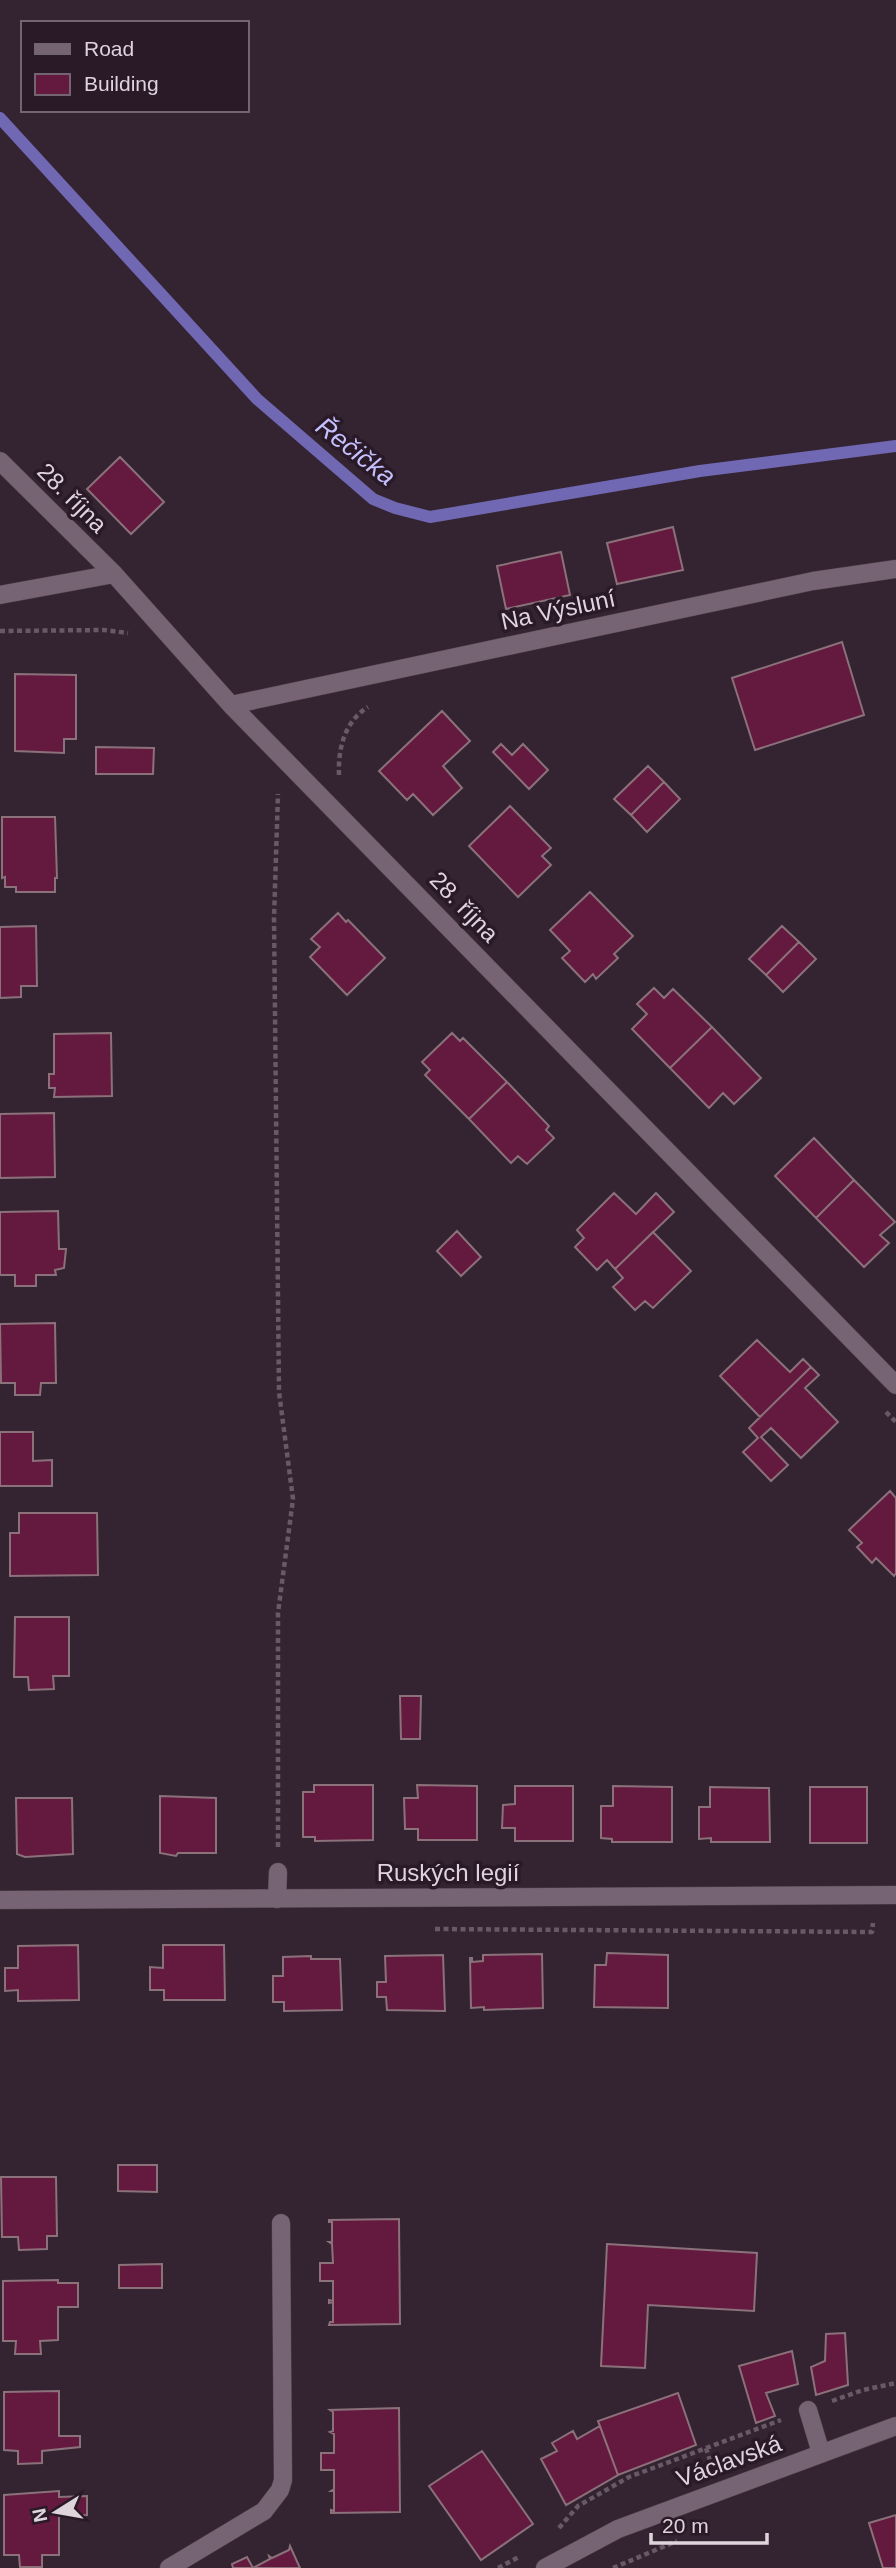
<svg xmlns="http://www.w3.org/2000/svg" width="896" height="2568" viewBox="0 0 896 2568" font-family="Helvetica,sans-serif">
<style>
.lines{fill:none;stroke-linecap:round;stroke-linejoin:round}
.stream{stroke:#7168b3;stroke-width:12}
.building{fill:#64193e;stroke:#8a717a;stroke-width:2}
.service-casing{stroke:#4f404c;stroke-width:19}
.minor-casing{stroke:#4f404c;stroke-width:19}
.path{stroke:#685966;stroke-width:4.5;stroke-dasharray:5 3.5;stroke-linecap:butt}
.service{stroke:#766373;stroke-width:18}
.minor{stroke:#766373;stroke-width:18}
.labels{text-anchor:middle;stroke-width:7;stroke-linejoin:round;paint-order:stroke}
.street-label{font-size:24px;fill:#dfd3dc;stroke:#2a1a28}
.water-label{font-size:26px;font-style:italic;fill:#c5c1ff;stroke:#2a1a28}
</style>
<rect width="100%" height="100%" fill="#342432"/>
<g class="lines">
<path class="stream" d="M0,118L257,399L373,499L395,508L430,517L700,471L896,446"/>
</g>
<path class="building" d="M120,457L164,502L131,534L87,489Z
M673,527L683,570L617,584L607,543Z
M561,552L570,595L506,609L497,566Z
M842,642L864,715L755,750L732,678Z
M15,674L76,675V739H64V753L15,751Z
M442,711L470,741L443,766L462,788L433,815L413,794L407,800L379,771Z
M501,744L512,755L523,744L548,770L529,789L493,752Z
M96,747L154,748L153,774H96Z
M648,766L664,782L631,815L614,799Z
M664,782L680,799L647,832L631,815Z
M510,806L551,848L542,856L551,865L518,897L469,846Z
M2,817H55L57,878H55V892H16V887H5V877L2,878Z
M590,892L633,936L614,954L618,958L596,979L593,974L585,982L562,958L570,951L550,930Z
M338,913L346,922L348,920L385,958L347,995L310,957L320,947L311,939Z
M36,926L37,986H21V997L0,998V927Z
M782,926L799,942L766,975L749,959Z
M799,942L816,959L783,992L766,975Z
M654,988L664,998L673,989L712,1027L670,1068L632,1029L647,1014L637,1004Z
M712,1027L761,1078L734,1104L723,1093L709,1108L670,1068Z
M111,1033L112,1096L54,1097L55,1088H49V1074H54V1034Z
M452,1033L460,1041L463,1038L507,1082L469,1119L425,1075L430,1070L422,1062Z
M507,1082L549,1126L546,1130L554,1138L527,1164L518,1156L511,1163L469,1119Z
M54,1113L55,1177L0,1178V1114Z
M814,1138L854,1180L816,1218L775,1176Z
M854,1180L895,1222L880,1235L889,1243L864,1267L816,1218Z
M614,1193L636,1214L656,1193L674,1212L615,1269L607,1260L597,1270L575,1247L584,1238L577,1230Z
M58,1211L59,1249H66L64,1268L55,1270L56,1275H36V1286H15V1275H0V1212Z
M457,1231L481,1257L461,1276L437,1251Z
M653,1232L691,1271L653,1308L645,1301L635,1310L613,1287L623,1278L615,1269Z
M55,1323L56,1383H41L40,1395H15V1383H1L0,1324Z
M757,1340L790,1372L803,1359L811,1367L760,1417L720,1376Z
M811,1367L819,1375L805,1388L838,1422L801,1458L771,1428L761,1437L788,1465L771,1481L743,1452L758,1438L749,1428Z
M0,1432H33V1461L52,1460V1486H0Z
M890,1491L896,1498V1573L894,1576L876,1558L872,1563L857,1547L862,1543L849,1530Z
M19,1513H97L98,1575L10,1576V1533H19Z
M15,1617H69V1676H53L54,1689L29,1690L28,1677H14Z
M400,1696H421L420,1739H401Z
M314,1785H373V1840L315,1841V1837H303V1792H314Z
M417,1785L477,1786V1840H418V1829H405L404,1798H418Z
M515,1786H573V1841H515V1828H502L503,1805L515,1804Z
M613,1786L672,1787V1842H612V1839L601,1838V1806H613Z
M710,1787L769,1788L770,1842H711V1838L699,1839V1807H710Z
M810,1787H867V1843H810Z
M160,1796L216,1798V1853H178L176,1856L160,1853Z
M16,1798H72L73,1854L25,1857L17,1854Z
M78,1945L79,2000L18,2001V1990L5,1991V1968H18V1946Z
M163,1945H224L225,2000H164V1990H150V1967L163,1968Z
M607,1953L668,1955V2008L594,2007L595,1965H606Z
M542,1954L543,2008L484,2010V2007L471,2008L470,1958H472V1962L483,1961V1955Z
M443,1955L445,2011L387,2010L386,1997H377V1982H386L385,1956Z
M311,1956V1959H340L342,2010L284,2011V2002H273V1976H283V1957Z
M118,2165H157V2192L118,2191Z
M1,2177H56L57,2236H47V2249L19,2250L18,2237H2Z
M399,2219L400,2324L329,2325L330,2322H333V2302L329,2303V2300L333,2301V2281H320V2263H333L332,2244L329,2242H332V2222H329V2220Z
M607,2244L757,2253L754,2311L648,2305L645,2368L601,2366Z
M162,2264V2288H119V2265Z
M58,2280V2283H78V2307H58V2340L40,2341L41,2354H15L16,2341H3V2281Z
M845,2333L848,2385L816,2395L811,2367L825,2361L826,2334Z
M792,2351L798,2384L766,2393L775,2416L756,2423L739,2366Z
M59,2391V2436H80V2447L42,2451V2463L18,2464V2451L4,2450V2392Z
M678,2393L696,2445L618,2475L598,2421Z
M399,2408L400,2512L331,2513V2510L334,2511V2491H331L334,2489V2470H321V2453H334V2434L330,2432L333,2431V2412L330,2410Z
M600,2426L618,2475L566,2505L541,2459L557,2451L552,2443L573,2431L577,2439Z
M482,2451L533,2524L481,2560L429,2486Z
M59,2491V2497L87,2496V2515L59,2516V2555H42V2567H20L19,2555H4V2495Z
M896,2515V2568H883L869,2523Z
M290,2546L300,2568H233L232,2564L247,2557L253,2568L270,2559L269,2556L272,2558L289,2550Z"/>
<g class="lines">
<g class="service-casing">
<path id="service" d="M277,1899L278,1872
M808,2410L821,2453
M169,2568L264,2511L280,2490L283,2480L281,2223"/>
</g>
<g class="minor-casing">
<path id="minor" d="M0,461L114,574L231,705L896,1385
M0,595L114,574
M231,705L813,581L896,569
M0,1900L896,1895
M545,2568L618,2529L896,2426"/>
</g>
<path class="path" d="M0,631L104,630L128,633
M339,775C338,749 344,722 368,707
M886,1412L896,1422
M278,1847V1613L293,1499L279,1392L274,918L278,794
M435,1929L872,1932L873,1923
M832,2401L863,2390L896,2383
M706,2448L711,2464
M559,2528L578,2506L629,2477L781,2420
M498,2568L519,2557
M613,2568L677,2541"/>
<use href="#service" class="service"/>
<use href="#minor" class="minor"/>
</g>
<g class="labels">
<g class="street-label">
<text transform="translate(72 498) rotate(45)" y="8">28. října</text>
<text transform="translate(558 610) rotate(-12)" y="8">Na Výsluní</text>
<text transform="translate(464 907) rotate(46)" y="8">28. října</text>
<text x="448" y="1881">Ruských legií</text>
<text transform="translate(729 2461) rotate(-20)" y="8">Václavská</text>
</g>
<g class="water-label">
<text transform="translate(356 451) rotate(38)" y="9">Řečička</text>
</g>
</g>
<rect x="21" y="21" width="228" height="91" fill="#2a1a28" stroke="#726470" stroke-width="2"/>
<rect x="35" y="44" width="35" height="10" fill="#766373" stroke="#726470" stroke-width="2"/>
<text x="84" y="56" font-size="21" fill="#dfd3dc">Road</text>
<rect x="35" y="74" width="35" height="21" fill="#64193e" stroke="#726470" stroke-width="2"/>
<text x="84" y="91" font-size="21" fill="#dfd3dc">Building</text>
<g transform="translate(56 2512) rotate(259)" stroke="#2a1a28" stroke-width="5" paint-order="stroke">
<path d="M0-5L12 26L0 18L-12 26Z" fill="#dfd3dc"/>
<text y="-10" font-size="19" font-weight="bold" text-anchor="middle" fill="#dfd3dc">N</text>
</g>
<path d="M651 2533v10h116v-10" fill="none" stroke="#dfd3dc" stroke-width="3.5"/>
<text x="662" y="2533" font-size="21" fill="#dfd3dc" stroke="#2a1a28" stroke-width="5" paint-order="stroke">20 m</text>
</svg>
